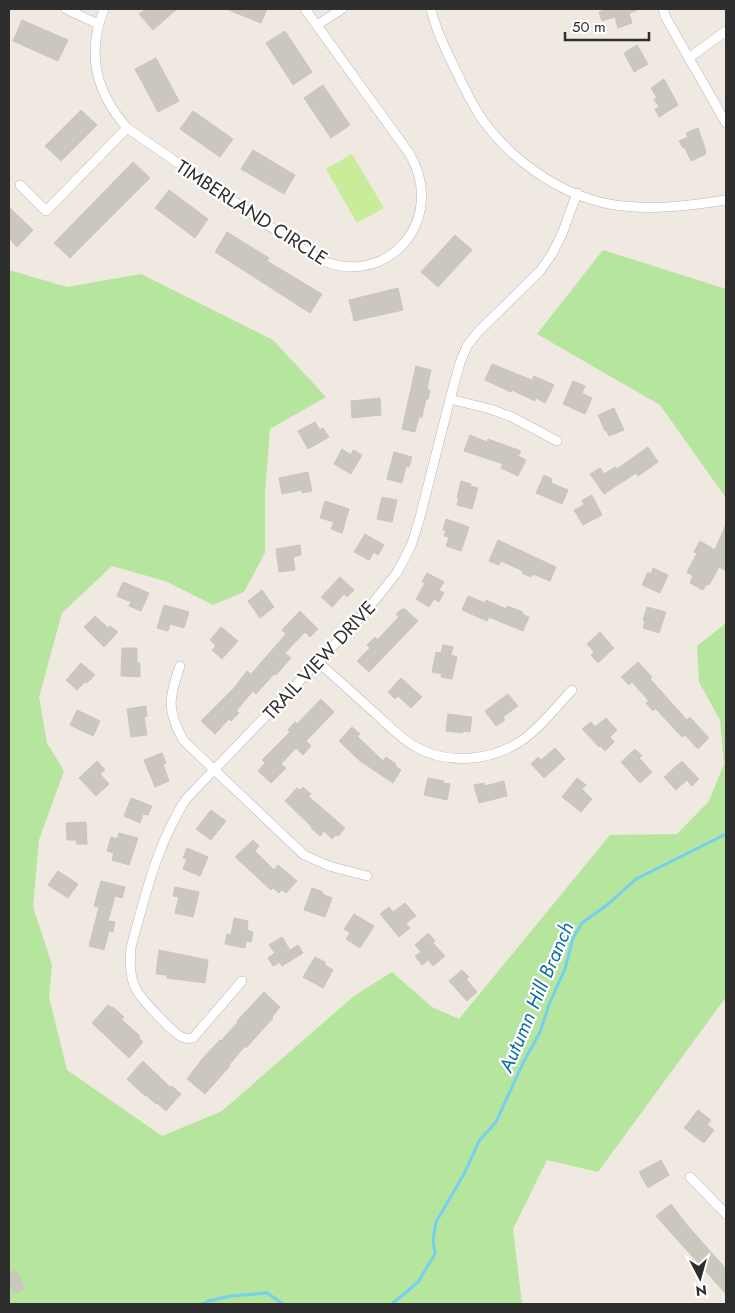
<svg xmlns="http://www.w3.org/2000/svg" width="735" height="1313" viewBox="0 0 735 1313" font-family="Jost,sans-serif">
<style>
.green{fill:#b6e59e}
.pitch{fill:#c9ec9a}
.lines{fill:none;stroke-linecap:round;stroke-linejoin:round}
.stream{stroke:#75cff0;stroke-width:3}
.building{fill:#cbc7bf;stroke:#cbc5ba}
.street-casing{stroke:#b4b7c1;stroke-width:10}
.street{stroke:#fff;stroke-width:9}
.labels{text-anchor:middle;stroke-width:4.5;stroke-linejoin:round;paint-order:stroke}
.street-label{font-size:19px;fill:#2e2e2e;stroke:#fff}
.water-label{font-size:20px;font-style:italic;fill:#0d6fa3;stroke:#fff}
</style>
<rect width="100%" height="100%" fill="#efe9e1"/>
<path class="green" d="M603,250L726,289V498L660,405L537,334Z
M9,270L67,287L141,274L273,340L326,397L270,429L265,492V553L244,592L213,605L165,581L112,566L62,613L39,697L47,743L64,771L39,840L33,907L52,965L49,997L67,1070L162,1136L222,1111L354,996L392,972L432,1007L459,1019L610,835L677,834L709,801L724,764L720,720L699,682L697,646L726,623V997L598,1172L547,1160L513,1229L522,1304H9Z"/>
<path class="pitch" d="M352,154L384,208L357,223L326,169Z"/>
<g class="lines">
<path class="stream" d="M203,1304L208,1301L231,1296L267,1293L283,1304
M392,1304L418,1282L435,1254L433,1240L436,1222L464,1174L479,1141L496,1122L523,1063L540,1032L550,1002L565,969L573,938L582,923L607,905L636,879L726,834"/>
</g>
<path class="building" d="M146,9H177L153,30L139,14Z
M226,9H267L261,23Z
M602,9H636V11L629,13L632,23L618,28L615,17L602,21L599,12L603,11Z
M22,20L68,40L58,61L13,41Z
M285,31L312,72L293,85L266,43Z
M637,45L648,64L634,72L624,53Z
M156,58L179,101L158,112L135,69Z
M664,79L678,105L659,117L655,109L659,107L654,99L657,98L651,88Z
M323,85L350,125L331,138L304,98Z
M81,110L97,125L61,161L45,146Z
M193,111L233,139L220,157L180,129Z
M698,128L706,151L705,152L706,154L691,161L685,148H683L679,141L688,137L686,133Z
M253,150L295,175L284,194L241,169Z
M133,162L150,178L70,258L54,243Z
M169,190L208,219L195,238L155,208Z
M9,207L33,230L17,247L9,238Z
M227,232L269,258L267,261L322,294L310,313L215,252Z
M455,235L472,250L438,287L421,272Z
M398,288L403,310L354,321L349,300Z
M492,364L532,380L534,376L554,385L545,403L536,398L535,401L512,390L511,392L485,380Z
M416,366L431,370L427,389L430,390L428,399H426L422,417H419L415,432L402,429Z
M573,381L585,386L582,393L592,398L585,414L563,404Z
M380,398L381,415L352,418L351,401Z
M614,408L624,430L609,436L606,430L605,431L598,415Z
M315,422L320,430L323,428L329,437L308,449L298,431Z
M470,435L487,442L488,439L521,451L518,456L526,460L518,476L501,468L503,464L464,451Z
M648,447L658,462L638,476L636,473L604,494L590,474L600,468L604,474L615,467L617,469Z
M342,449L351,455L353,450L362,455L351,474L334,464Z
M394,452L412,457L409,467L406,466L402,483L387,479Z
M308,472L312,491L302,493V490L282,494L279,478Z
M544,475L552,479L551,483L568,490L562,504L536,493Z
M461,481L471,484L470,486L478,488L472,509L457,505L459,498H457Z
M592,495L602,515L583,525L574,510L584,505L582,500Z
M382,497L397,500L392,522L377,519Z
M325,501L349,509L342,533L331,529L334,522L320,518Z
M446,519L469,527L461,551L446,546L449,537L444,536L446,531L443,530Z
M726,524V571L719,567L709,585L707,584L703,590L690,583L693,576L687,572L697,553L694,552L700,541L715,550Z
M365,534L384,545L378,555L374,552L369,560L354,552Z
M498,540L556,567L550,581L533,574L531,577L522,573L523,571L501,561L499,565L489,561Z
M300,545L301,555L293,557L295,570L279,572L276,549Z
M653,568L668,575L660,593L642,585L648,572L651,574Z
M427,573L444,582L439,590L444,593L439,602L434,599L429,607L416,599L425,583L422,582Z
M340,577L354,590L347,597L344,594L332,607L321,597Z
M123,582L149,593L141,611L129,606L131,602L117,596Z
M262,590L274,607L260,618L248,601Z
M468,596L485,603L486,600L506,609L507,606L523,612L522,614L529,617L523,631L489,617L487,621L462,610Z
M164,605L189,612L184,628L170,624L168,631L157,628Z
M647,607L666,612L659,633L643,628L645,621L643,620Z
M402,609H405L418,621L369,672L357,661L370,648L367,645L375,637L377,640L399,617L396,614Z
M300,611L318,629L310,637L305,632L285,653L291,658L276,675L274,674L256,694L253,691L236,711L239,713L231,721L229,719L215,734L201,721L234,688L247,671L251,674L286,634L282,630Z
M95,616L108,628L110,626L118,632L104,647L84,627Z
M221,627L238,641L222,659L212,650L216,646L210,640Z
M600,632L614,648L598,663L591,655L594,652L587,644Z
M443,645L453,647L451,655L457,657L452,679L441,677L442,674L432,672L436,652L441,653Z
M122,648H137V663H140V677L121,676Z
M638,662L652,677L650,679L687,720L690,717L709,738L698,749L685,735L682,737L655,708L653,711L646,703L649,701L632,682L629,685L621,677Z
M81,663L95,675L87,683L85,682L77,690L66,680Z
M401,678L422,697L411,708L398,696L395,699L388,692Z
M508,694L518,706L503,717L505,720L496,726L485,711Z
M321,699L334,712L306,741L311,746L303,755L296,748L281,764L286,768L271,783L258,771L265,763L262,760L290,732L288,730L295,722L297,724Z
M146,706L147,716L144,717L147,735L131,737L127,709Z
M77,710L100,721L93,736L70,725Z
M448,714L472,717L470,732L463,731V733L446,731Z
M606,718L617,730L610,737L614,742L605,751L600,746L599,747L582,729L591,722L595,727Z
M352,727L360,734L357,736L383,761L386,757L396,764L395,766L401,770L393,783L360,761L339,741Z
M555,748L565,759L544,778L531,764L538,757L541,760Z
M635,749L642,756L639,758L652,772L640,783L621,762Z
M162,753L166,763L163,764L169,781L155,787L144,760Z
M97,761L105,770L100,774L109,784L96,796L79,778Z
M682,761L699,779L692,786L687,780L676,790L664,777Z
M428,778L444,781L443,783L450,784L447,800L424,795Z
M577,778L586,785L582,789L592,799L581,812L562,797Z
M504,781L507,796L479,803L474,785L484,783L485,786Z
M303,787L311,794L308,796L345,828L338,836L336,835L332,839L324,831L320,836L311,828L312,827L285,801L297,788L300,790Z
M131,798L152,806L148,815L143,814L140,823L124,816Z
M211,810L226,821L211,840L196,829Z
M86,822L87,844H77L76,840H67L66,823Z
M119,833L138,838L129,865L112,860L114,853L107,851L111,837L117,839Z
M253,840L259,846L255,851L274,870L278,865L297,881L286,893L282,890L279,893L273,888L271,890L235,857Z
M187,848L208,857L200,876L183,869L187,859L183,858Z
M58,871L78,884L68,898L48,885Z
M101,881L125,887L122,898L115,896L108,921L115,922L113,932L109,931L104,950L89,946L99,907L94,906Z
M175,887L199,892L193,917L175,913L179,897L173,896Z
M312,888L323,892L322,894L332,898L325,917L304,910Z
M405,903L416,916L406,923L410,928L399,937L380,914L389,907L393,912Z
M354,914L374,926L360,948L346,939L350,933L344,929Z
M234,918L248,921L247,930L253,932L251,942L246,941L245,948L225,944L227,934L231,935Z
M428,933L435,941L433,943L445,956L433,966L428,960L422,965L415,956L421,952L415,945Z
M282,937L290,950L298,945L303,953L282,966L280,962L273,966L268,958L275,953L269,945Z
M159,950L208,960L205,983L167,978V975L156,974Z
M315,957L325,962V965L333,970L323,988L303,977Z
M462,970L469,977L466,979L477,992L467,1001L449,981Z
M264,992L280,1007L272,1017L273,1018L246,1048L245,1046L229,1065L230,1066L205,1094L187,1079L203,1058L220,1040L221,1041L238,1022L237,1021Z
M108,1005L112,1008L113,1007L124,1017L121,1019L140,1036L138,1037L143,1042L129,1058L92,1023Z
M143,1061L170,1087L172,1086L181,1094L166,1111L157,1103L156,1104L146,1095L145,1096L127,1079Z
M698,1110L711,1120L707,1125L714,1130L704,1143L684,1128Z
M661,1160L669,1175L648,1188L639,1172Z
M671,1204L687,1225L726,1269V1294L656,1216Z
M16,1270L25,1288L14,1293L9,1283V1274Z"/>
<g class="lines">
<g class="street-casing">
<path id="street" d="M66,9L98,24
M104,9C86,54 96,92 127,128L313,256C383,295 450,221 409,153L305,9
M431,9C437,34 449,56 460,79C467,93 473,106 482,119C511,160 559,194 609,204C647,211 688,206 726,200
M663,9L666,18L726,123
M317,25L342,9
M690,57L726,31
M20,185L46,211L127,128
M450,399L490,409L512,417L557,441
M318,662C337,679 356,696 375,713C388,725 400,738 416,747C447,765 491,761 521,741C540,728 556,707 572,690
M180,666C169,697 166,711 184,741L304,855L329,866L367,876
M242,981L193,1038C189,1039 186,1039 182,1037C173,1033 140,998 136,989C129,975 130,961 131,947C146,894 156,846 186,799L363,615L396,574L411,546L419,521L450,399L460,363L467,346L478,332L540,271L552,254L562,234L577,193
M690,1177L726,1214"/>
</g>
<use href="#street" class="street"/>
</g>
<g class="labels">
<g class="street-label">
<text transform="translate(252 212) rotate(33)" y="7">TIMBERLAND CIRCLE</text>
<text transform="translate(319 660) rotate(-47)" y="7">TRAIL VIEW DRIVE</text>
</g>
<g class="water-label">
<text transform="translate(536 997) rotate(-67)" y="7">Autumn Hill Branch</text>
</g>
</g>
<rect width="735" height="1313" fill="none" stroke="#2e2e2e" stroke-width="20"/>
<g transform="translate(700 1278) rotate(174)" stroke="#ffffff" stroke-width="4" paint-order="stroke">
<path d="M0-4L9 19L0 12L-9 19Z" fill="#2e2e2e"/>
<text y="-8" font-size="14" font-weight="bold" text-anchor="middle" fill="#2e2e2e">N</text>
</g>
<path d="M565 32v8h84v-8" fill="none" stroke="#2e2e2e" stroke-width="2.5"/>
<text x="572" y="32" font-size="15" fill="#2e2e2e" stroke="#ffffff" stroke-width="4" paint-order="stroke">50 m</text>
</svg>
